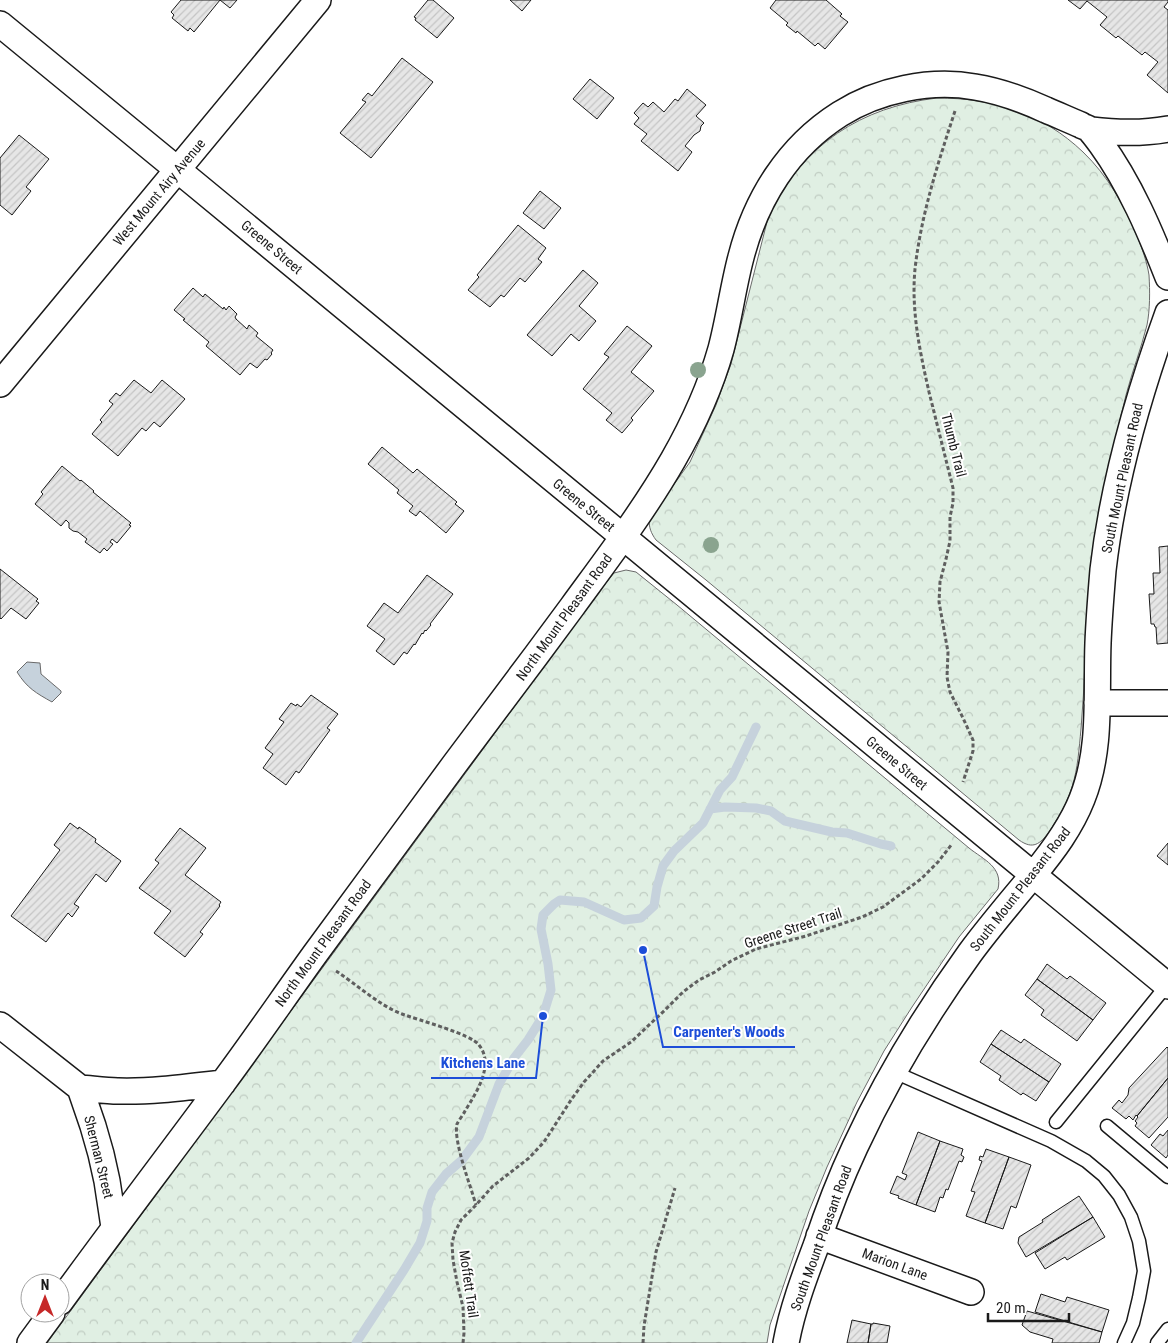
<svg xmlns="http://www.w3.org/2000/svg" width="1168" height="1343" viewBox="0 0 1168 1343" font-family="'Roboto Condensed',sans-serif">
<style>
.park{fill:url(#park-crowns);stroke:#6a6a6a}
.water{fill:#c6d2dc;stroke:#6a6a6a}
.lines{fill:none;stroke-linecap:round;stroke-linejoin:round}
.stream{stroke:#c6d2dc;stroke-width:9}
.building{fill:url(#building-hatch);stroke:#1a1a1a}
.service-casing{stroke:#1a1a1a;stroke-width:15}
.minor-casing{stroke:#1a1a1a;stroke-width:28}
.path{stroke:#5f5f5f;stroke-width:3;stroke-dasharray:4 2.5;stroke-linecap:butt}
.service{stroke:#fff;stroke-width:12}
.minor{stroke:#fff;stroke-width:25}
.tree{fill:#8aa48f}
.labels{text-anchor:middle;stroke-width:4;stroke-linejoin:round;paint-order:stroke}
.street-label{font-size:14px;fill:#1a1a1a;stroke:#fff}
.leader{fill:none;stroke:#1d4ed8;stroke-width:2}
.callout-dot{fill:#1d4ed8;stroke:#fff;stroke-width:2}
.callout-label{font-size:15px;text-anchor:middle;font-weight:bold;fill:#1d4ed8;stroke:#fff;stroke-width:4;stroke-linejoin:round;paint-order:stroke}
</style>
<defs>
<pattern id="park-crowns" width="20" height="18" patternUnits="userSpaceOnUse" patternTransform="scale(1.25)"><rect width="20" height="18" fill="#e0efe3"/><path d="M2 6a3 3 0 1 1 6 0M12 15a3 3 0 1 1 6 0" fill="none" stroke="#c0ccc2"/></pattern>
<pattern id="building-hatch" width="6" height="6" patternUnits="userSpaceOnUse" patternTransform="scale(1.25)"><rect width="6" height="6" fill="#e6e6e6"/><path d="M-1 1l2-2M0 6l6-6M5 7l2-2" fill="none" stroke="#c5c5c5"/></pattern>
</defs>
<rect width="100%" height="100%" fill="#fff"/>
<path class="park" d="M937,98C994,98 1042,113 1083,152C1108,176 1124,205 1137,236C1142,248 1147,262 1149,275C1150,291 1150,310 1147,325C1141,349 1132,372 1126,395C1110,462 1092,528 1088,597C1085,641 1085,685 1081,729C1079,749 1078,768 1072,787C1067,803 1058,818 1049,832C1040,844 1033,850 1019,840L706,580L656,540C651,533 649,528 649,519L690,462L716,405L731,364L769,214C804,144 861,107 937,98Z
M626,570L636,572L677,605L969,848C984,860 1003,867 998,889L959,937L912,1007L884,1051L857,1102L827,1167L809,1211L770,1325L767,1343H47L597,594L614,573Z"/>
<path class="water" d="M27,662L40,663L41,674L61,691V693L52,702C36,693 27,688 17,672Z"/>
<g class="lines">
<path class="stream" d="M710,809L725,807L756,808L771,811L785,821L832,832L847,833L881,844L891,846
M356,1343L404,1270L420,1243L427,1221V1208L432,1192L446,1174L462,1160L479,1137L499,1084L514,1058L528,1040L543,1016L551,990L548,964L541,929L543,915L554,904L560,900L584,902L624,920L641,918L654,906L657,887L663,866L674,851L703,823L720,790L732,777L756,727"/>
</g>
<path class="building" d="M181,0H237L230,8L220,0L194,32L190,28L188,31L172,18L174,15L171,12Z
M428,0H433L454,18L437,38L415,20L416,18L414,17Z
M510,0H531L522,11Z
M776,0H826L842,14L840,16L848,22L825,49L818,43L815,46L797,31L796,33L786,25L788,23L770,8Z
M1068,0H1168V2L1164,7L1168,10V93L1147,75L1158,62L1145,52L1142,55L1118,36L1116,38L1100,25L1107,17L1087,1L1080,9Z
M402,58L433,82L371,158L340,133L366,102L362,100L368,93L372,96Z
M590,79L614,98L597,119L573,99Z
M687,89L706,105L696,116L704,123L701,126L700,131L694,135L685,146L692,152L678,171L641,141L647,134L634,124L639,118L634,113L643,103L648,107L653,102L664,112L675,99L678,101Z
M19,135L49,159L26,187L31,191L12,215L0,205V158Z
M540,191L561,208L544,229L523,213Z
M518,225L546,248L538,259L542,262L525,282L520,278L504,297L501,295L490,307L468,290L479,277L477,275Z
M583,270L598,283L579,306L596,321L579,341L571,334L552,356L527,335Z
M193,288L203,297L205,294L223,309L224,307L226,310L229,306L237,314L235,317L236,319L247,329L249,325L258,333L256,336L273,350L271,353L272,354L267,360L265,359L257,368L250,363L240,375L206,346L209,342L183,320L185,319L174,310Z
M627,326L652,346L631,372L654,391L631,418L633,420L622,433L606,420L612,413L583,389L609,357L604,354Z
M134,380L151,393L162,380L185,399L160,427L154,422L146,431L142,428L118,456L92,434L102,422L100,420L113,404L109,401L116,393L120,396Z
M382,447L413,473L417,469L457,502L455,504L464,511L446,533L420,511L416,516L409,511L413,506L397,493L399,490L368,464Z
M62,466L80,481L81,480L94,491L93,492L131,523L129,525L131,526L117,543L112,539L110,542L113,544L107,551L104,548L100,553L85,542L87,539L78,532L73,531L69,528V523L66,520L61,526L35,504L43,494L41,492Z
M1168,546V643L1157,644L1156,627H1155L1154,624H1151L1149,594H1154L1153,573H1160L1159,547Z
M0,569L38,599L36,601L39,603L26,619L11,608L1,619L0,618Z
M427,575L453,594L430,624L431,625L426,631L425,630L423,634L422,633L415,645L414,644L407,654L404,652L394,665L376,651L385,639L367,626L384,603L398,613Z
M311,695L338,714L327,728L330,730L299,773L296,771L286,785L263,768L273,754L265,748L284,722L279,719L291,703L296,706L297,704L301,707Z
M70,823L78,829L79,827L96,839L95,842L121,861L106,882L96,874L74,904L79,907L72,917L68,913L46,942L11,916L60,850L54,845Z
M180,828L206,848L185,875L221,902L219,905L220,906L200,932L203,934L185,957L154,933L171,911L139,888L159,863L155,860Z
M1168,843V865L1157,856Z
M1047,964L1067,979L1070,976L1106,1003L1093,1020L1037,979Z
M1037,979L1093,1020L1077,1041L1041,1015L1044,1010L1025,995Z
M1001,1030L1021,1043L1024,1039L1061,1064L1049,1082L991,1044Z
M991,1044L1049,1082L1036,1101L1023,1093L1021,1095L999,1080L1001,1076L980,1062Z
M1167,1047L1168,1048V1078L1137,1116L1136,1115L1133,1120L1129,1116L1126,1119L1112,1108L1119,1100L1122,1103L1128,1095L1129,1088Z
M1168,1078V1117L1149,1138L1135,1126L1137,1123L1135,1121L1138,1117L1137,1116Z
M1168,1130V1155L1166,1158L1151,1145L1160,1134L1163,1136Z
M918,1132L940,1141L916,1205L898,1198L899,1196L890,1193L897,1176L905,1180L907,1175L902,1173Z
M940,1141L963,1149L961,1155L964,1157L962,1162L959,1161L948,1190L946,1189L943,1198L940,1197L935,1212L916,1205Z
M986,1149L1009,1157L985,1223L966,1216L975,1192L971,1191L982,1161L979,1160L980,1156L983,1157Z
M1009,1157L1031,1165L1016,1208L1011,1206L1003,1229L985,1223Z
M1079,1196L1093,1217L1026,1257L1018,1243L1019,1237L1043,1222L1042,1220Z
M1093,1217L1105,1237L1067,1260L1065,1257L1045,1269L1035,1253Z
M1041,1294L1065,1302L1067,1297L1109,1310L1102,1332L1035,1312Z
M1027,1311L1102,1332L1099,1343H1052L1053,1339L1030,1332L1022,1325Z
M852,1320L871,1324L868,1343H847Z
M873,1323L890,1326L887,1343H868L871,1324H873Z"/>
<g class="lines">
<g class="service-casing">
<path id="service" d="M894,1072L1051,1141L1086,1161L1104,1176L1119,1195L1131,1217L1139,1241L1144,1271L1139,1298L1133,1323L1124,1343
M1056,1122L1167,985
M1107,1126L1168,1177
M1157,1343L1168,1329"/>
</g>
<g class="minor-casing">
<path id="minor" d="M0,24L195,184L1168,986
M1091,130C1117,133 1142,134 1168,129
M0,384L318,0
M1097,703H1168
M0,1025L80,1088L93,1126L101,1154L107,1181L114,1227
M80,1088C93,1089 106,1091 118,1091C153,1092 188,1087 223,1083
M819,1236L971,1292
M60,1302C113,1229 168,1157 222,1084C254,1041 284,997 315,954C361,891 408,828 454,765C493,713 533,660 572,607C607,559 643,512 673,460C693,425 710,388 721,349C729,319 733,287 741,257C756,199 788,147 840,114C878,90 930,79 975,87C1000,91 1024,100 1046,110C1058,115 1069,120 1081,125C1083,127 1087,127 1089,129C1092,132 1098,140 1101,144C1130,184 1150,231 1168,277
M30,1343L52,1313
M786,1343C792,1310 804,1278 816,1246C827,1213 840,1179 855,1147C887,1078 926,1014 970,953C990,926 1012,900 1034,874C1053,851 1071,827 1082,799C1102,749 1096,695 1098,643C1099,618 1101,594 1103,570C1113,482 1138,396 1168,313"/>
</g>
<path class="path" d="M955,111C938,163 921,215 915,269C911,311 920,352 929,392C937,424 945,456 953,488V503L950,517V541L946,559L940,582L939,602L948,652L947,677L950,692L963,718L973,740V751L963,782
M336,971C356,984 380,1006 402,1014C418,1020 471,1034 479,1045C495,1065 476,1093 465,1111C463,1115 459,1120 457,1124C453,1141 471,1187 476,1205
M463,1343L464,1333L463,1307L457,1282L453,1260L452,1243L455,1232L461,1220L476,1205L493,1186L529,1158L544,1142L571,1100L584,1082L603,1061L631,1042L665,1010L683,992L699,980L715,972L731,961L756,949L806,936L862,917L883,907L921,879L938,862L952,844
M643,1343L644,1326L656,1252L675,1188"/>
<use href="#service" class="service"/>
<use href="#minor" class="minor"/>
</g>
<g class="tree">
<circle cx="698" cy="370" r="8"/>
<circle cx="711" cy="545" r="8"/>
</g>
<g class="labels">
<g class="street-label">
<text transform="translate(159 192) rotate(-50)" y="5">West Mount Airy Avenue</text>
<text transform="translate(272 247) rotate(40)" y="5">Greene Street</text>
<text transform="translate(954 445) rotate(76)" y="5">Thumb Trail</text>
<text transform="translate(1122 478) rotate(-78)" y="5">South Mount Pleasant Road</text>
<text transform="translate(584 505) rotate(39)" y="5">Greene Street</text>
<text transform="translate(564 617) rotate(-54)" y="5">North Mount Pleasant Road</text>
<text transform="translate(897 763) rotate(40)" y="5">Greene Street</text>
<text transform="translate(1020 889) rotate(-52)" y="5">South Mount Pleasant Road</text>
<text transform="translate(793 928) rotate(-18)" y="5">Greene Street Trail</text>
<text transform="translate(323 943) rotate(-54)" y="5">North Mount Pleasant Road</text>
<text transform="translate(99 1157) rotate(76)" y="5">Sherman Street</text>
<text transform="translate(821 1238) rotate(-70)" y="5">South Mount Pleasant Road</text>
<text transform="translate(895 1264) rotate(20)" y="5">Marion Lane</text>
<text transform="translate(469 1284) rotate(82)" y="5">Moffett Trail</text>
</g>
</g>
<path class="leader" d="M643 950L663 1047H795M543 1016L536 1078H431"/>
<g class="callout-dot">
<circle cx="643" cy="950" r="5"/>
<circle cx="543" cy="1016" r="5"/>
</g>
<g class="callout-label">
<text x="729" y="1037">Carpenter's Woods</text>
<text x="483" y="1068">Kitchens Lane</text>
</g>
<g transform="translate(45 1298)"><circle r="24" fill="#ffffff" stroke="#a3a3a3"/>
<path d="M0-4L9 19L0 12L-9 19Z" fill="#c62828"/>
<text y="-8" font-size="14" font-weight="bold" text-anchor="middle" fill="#1a1a1a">N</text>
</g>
<path d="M988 1313v8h81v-8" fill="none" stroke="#1a1a1a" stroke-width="2.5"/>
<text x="996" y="1313" font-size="15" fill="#1a1a1a" stroke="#ffffff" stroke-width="4" paint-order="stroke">20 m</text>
</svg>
